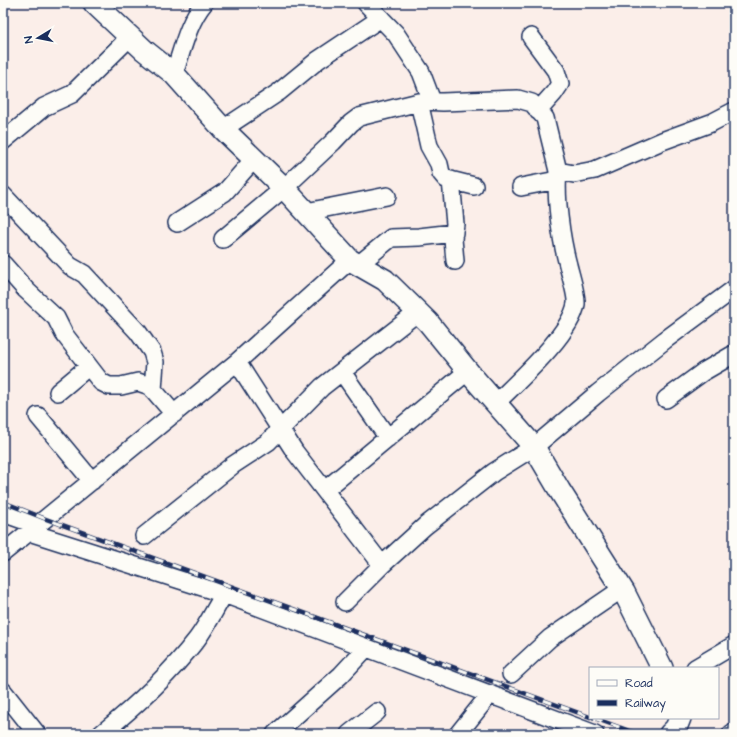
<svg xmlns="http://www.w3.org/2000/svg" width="737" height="737" viewBox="0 0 737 737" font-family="'Architects Daughter',sans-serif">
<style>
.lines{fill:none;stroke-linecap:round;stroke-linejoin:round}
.minor-casing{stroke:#1b2f5e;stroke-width:20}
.tertiary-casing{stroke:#1b2f5e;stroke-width:24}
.minor{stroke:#fdfcf7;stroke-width:17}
.tertiary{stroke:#fdfcf7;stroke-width:21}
.rail-casing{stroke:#1b2f5e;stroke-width:4.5}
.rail{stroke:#fdfcf7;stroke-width:3;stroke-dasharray:9;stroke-linecap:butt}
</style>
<rect width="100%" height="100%" fill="#fbeee9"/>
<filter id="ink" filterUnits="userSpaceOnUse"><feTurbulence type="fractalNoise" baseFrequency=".025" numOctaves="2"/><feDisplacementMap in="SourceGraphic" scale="8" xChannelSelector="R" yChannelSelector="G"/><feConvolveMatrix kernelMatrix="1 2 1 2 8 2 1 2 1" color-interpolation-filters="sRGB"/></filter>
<g filter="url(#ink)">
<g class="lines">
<g class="minor-casing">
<path id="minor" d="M366,3L396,34L421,72L432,101
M531,37L556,71L560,84L554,93L538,111
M174,74C182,51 188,22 204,3
M419,102L429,146L439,164L441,173L446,179L474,186
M223,129L279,92L318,60L381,18
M3,141L44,107L72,94L130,37
M451,180L455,224L453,239L455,261
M521,187L557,180
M3,195L70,266L84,274L138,332L152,352L155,362L153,390
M306,212L387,196
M177,223L225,192L254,159
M223,239L284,188L333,142L351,123L359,117L423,101L443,102L518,99L532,103L545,118L558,171L574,174L595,170L662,141L711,123L734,111
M350,260L237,362L29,532L224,594L595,734
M3,264L26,290L56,318L64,334L101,382L109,386H121L138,382L150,386L174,414
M358,265L391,238L419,237L454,233
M237,362L295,452L382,565
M342,372L388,438
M58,392L88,367
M666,399L703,372L734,354
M496,403C518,381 571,334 576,304C577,295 570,274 568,265C561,239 555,197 558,171
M38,416L92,481
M325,490L468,371
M3,513L37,525
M144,536L233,465L268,442L322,387L418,312
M3,553L29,532
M345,602L382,565L425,526L494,472L534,447L598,393L665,340L734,289
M695,668L734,645
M511,674L550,638L622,589
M3,691L37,734
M101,734C136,706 169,675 197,639C207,626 215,609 224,594
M275,734L341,675L366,648
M349,734L377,712
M458,734L490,694
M731,734L734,732"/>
</g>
<g class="tertiary-casing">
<path id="tertiary" d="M94,3L144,50L174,74L223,129L284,188L350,260L385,280L428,322L471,375L534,447L560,491L624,592L662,668
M670,734L676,728L680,718"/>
</g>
<use href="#minor" class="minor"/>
<use href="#tertiary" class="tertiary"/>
<g class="rail-casing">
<path id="rail" d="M3,502L46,519L590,717
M594,718L638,734"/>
</g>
<use href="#rail" class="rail"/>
</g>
</g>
<rect width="737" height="737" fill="none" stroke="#fdfcf7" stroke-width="16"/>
<rect x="8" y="8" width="721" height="721" fill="none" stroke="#1b2f5e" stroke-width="1.5" filter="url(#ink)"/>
<rect x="589" y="667" width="130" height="52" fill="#fdfcf7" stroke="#a3aaba"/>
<rect x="597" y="680" width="20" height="6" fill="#fdfcf7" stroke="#a3aaba"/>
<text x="625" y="687" font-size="12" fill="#1b2f5e">Road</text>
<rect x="597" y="700" width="20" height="6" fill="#1b2f5e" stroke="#a3aaba"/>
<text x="625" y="707" font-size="12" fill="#1b2f5e">Railway</text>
<g transform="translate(38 38) rotate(260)" stroke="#fdfcf7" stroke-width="3" paint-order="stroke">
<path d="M0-3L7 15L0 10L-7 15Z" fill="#1b2f5e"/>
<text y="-6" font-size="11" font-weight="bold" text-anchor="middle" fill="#1b2f5e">N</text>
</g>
</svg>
